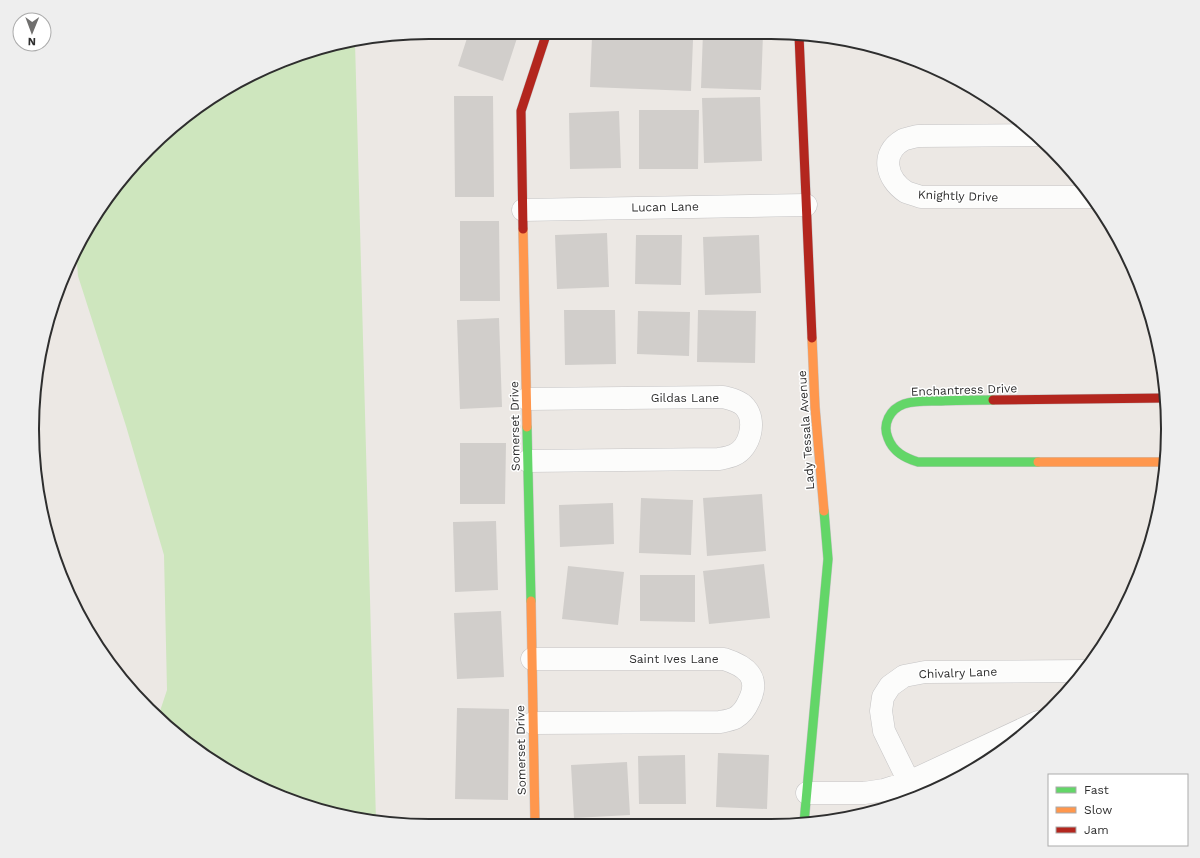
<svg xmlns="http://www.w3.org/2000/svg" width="1200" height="858" viewBox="0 0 1200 858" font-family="'Work Sans',sans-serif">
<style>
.green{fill:#cee6be}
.building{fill:#d1cecb}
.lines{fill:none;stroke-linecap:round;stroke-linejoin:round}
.street-casing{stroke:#c5c4c5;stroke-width:23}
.fast-casing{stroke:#c5c4c5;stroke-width:10}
.slow-casing{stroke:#c5c4c5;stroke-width:10}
.jam-casing{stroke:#c5c4c5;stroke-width:10}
.street{stroke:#fcfcfb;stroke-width:22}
.fast{stroke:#63d668;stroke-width:9}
.slow{stroke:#ff974d;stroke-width:9}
.jam{stroke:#b3261e;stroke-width:9}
.labels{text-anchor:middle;stroke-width:3;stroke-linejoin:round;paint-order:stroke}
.street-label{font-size:12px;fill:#2e2e2e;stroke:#fff}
.rim{fill:none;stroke:#2e2e2e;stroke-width:2}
</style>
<rect width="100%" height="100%" fill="#ece8e4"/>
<path class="green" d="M355,42L376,821L326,812L253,785L187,744L158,717L167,690L164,555L126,426L78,276L76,250L130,167L209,99L254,73L326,46Z"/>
<path class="building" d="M469,32H519L503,81L458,66Z
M703,32L763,34L761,90L701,88Z
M592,37L693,40L691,91L590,87Z
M454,96H493L494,197H455Z
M760,97L762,161L704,163L702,98Z
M639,110H699L698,169H639Z
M619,111L621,168L570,169L569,113Z
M460,221H499L500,301H460Z
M607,233L609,287L557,289L555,235Z
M636,235H682L681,285L635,284Z
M759,235L761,293L705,295L703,237Z
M564,310H615L616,364L565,365Z
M698,310L756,311L755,363L697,362Z
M638,311L690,312L689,356L637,354Z
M499,318L502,407L460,409L457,320Z
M460,443H506L505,504H460Z
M762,494L766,551L707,556L703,498Z
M641,498L693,500L691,555L639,553Z
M613,503L614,544L560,547L559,505Z
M496,521L498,590L455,592L453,522Z
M764,564L770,618L709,624L703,571Z
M568,566L624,572L618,625L562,619Z
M640,575H695V622L640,621Z
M501,611L504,677L457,679L454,613Z
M457,708L509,709L508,800L455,799Z
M718,753L769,755L767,809L716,807Z
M685,755L686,804H639L638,756Z
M627,762L630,815L574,818L571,765Z"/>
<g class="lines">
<g class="street-casing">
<path id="street" d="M1037,135L918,136C914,137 908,138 903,140C880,153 886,179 906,192C911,194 916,195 921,197H1091
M523,210L806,205
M527,399L723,397C731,399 740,401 745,407C757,421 750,448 734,455C730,457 724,458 719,459L528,461
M532,659H724C746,666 761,677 749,701C746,708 742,714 735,718C731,720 725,721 720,722L533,723
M909,782L884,731L881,711L883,697L890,686L904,676L925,672L1086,671
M807,793H864L884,790L909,782L1038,722"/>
</g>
<g class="fast-casing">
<path id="fast" d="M993,400C976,400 958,400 941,401C929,401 916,400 904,404C890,409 882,424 888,438C893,452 905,458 918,462H1038
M527,427L531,601
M804,823L828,559L824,511"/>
</g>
<g class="slow-casing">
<path id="slow" d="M523,229L527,427
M812,338L815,407L824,511
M1038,462H1166
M531,601L535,824"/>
</g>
<g class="jam-casing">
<path id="jam" d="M799,35L812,338
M523,229L521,111L547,32
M993,400L1165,398"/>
</g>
<use href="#street" class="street"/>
<use href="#fast" class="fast"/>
<use href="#slow" class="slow"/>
<use href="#jam" class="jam"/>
</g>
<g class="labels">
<g class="street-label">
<text transform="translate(958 196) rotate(2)" y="4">Knightly Drive</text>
<text transform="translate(665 207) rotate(-1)" y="4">Lucan Lane</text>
<text transform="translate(964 390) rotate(-2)" y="4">Enchantress Drive</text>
<text x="685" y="402">Gildas Lane</text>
<text transform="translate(515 426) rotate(-91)" y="4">Somerset Drive</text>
<text transform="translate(806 430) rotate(-94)" y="4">Lady Tessala Avenue</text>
<text x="674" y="663">Saint Ives Lane</text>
<text transform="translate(958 673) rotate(-2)" y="4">Chivalry Lane</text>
<text transform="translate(521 750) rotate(-91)" y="4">Somerset Drive</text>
</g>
</g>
<path d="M0 0H1200V858H0ZM429 39H771A390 390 0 0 1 1161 429V429A390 390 0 0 1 771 819H429A390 390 0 0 1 39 429V429A390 390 0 0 1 429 39Z" fill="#eee" fill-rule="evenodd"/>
<path class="rim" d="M429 39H771A390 390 0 0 1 1161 429V429A390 390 0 0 1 771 819H429A390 390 0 0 1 39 429V429A390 390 0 0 1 429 39Z"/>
<rect x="1048" y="774" width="140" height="72" fill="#ffffff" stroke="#ababab"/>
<rect x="1056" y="787" width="20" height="6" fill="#63d668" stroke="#ababab"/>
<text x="1084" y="794" font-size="12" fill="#2e2e2e">Fast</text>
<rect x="1056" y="807" width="20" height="6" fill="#ff974d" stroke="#ababab"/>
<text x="1084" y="814" font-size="12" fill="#2e2e2e">Slow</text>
<rect x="1056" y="827" width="20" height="6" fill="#b3261e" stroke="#ababab"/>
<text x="1084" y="834" font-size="12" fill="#2e2e2e">Jam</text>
<g transform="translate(32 32) rotate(181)"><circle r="19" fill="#ffffff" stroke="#ababab"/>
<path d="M0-3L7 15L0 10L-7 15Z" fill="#706f6e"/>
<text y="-6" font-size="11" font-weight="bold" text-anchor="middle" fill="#2e2e2e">N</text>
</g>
</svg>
